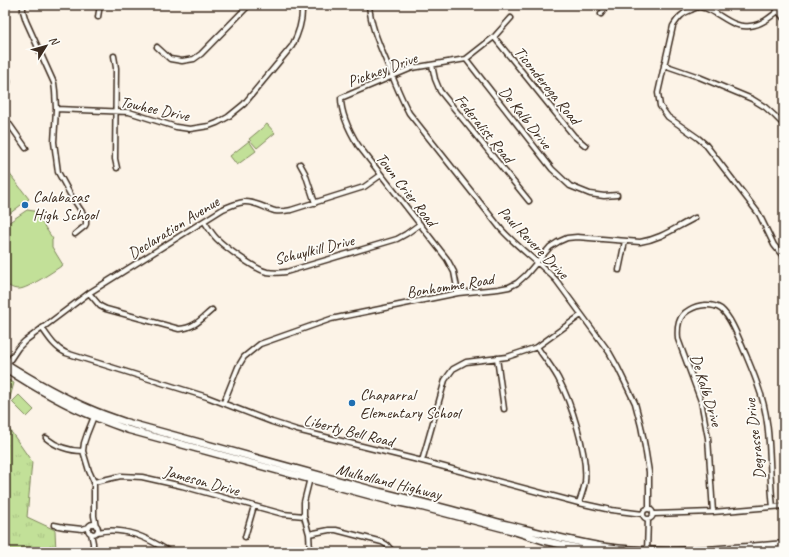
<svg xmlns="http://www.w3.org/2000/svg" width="789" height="557" viewBox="0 0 789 557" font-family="Caveat,sans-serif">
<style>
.grass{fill:url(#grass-tufts);stroke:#7e855b}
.green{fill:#c2e098;stroke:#7e855b}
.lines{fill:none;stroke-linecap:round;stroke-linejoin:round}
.minor-casing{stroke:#3b2a1e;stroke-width:7}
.secondary-casing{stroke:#3b2a1e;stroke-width:9}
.minor{stroke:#fdfcf7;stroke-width:4}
.secondary{stroke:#fdfcf7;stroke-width:6}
.poi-dot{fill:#1f6fb2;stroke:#fdfcf7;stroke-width:1.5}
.labels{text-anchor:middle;stroke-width:3.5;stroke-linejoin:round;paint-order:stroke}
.street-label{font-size:16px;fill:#3b2a1e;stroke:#fdfcf7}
.poi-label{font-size:16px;fill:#3b2a1e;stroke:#fdfcf7;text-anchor:start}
</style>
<defs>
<pattern id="grass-tufts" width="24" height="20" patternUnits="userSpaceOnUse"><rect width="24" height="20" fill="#c2e098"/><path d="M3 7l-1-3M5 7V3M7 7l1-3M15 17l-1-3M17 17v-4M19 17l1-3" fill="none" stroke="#a8c083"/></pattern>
</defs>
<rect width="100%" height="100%" fill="#fcf3e7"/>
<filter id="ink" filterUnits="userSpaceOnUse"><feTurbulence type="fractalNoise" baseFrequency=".025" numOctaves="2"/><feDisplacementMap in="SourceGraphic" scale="8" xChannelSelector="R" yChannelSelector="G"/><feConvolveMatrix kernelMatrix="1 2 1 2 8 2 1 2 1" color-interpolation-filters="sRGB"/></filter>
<g filter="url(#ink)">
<path class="grass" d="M5,378L14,383L5,415Z
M5,423L32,462L27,517L55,530L56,552H5Z"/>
<path class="green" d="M267,124L275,133L257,148L249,139Z
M249,141L256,151L237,165L230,156Z
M5,168L29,199L5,217Z
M27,210L34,211L53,239L52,240V247L63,265C55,270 28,289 19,289C13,289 10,287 5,283V225Z
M19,395L34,410L27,417L12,402Z"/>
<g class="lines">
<g class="minor-casing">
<path id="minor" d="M23,5V11L26,21L54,83L55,91L56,109L54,142L58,172L70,194L86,218V224L85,226L75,234
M369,5C371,28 380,46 389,68C395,83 401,98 409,113L501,229C518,248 539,262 556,280L609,352L618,368L635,403L641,426L645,447L649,472V509
M784,6C774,14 763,25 750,26C733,29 720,13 705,8C703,8 701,7 699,7C697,7 693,9 691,10C682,13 678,18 673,26L658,93L660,106L668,117L698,138L706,145L759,214L774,245L782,255L784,257
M601,14L607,5
M98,17L100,5
M494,37L574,136L586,146
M157,47L170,59L182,61L194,59L201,54L249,5
M114,56L116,68L115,159L117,168
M466,59L552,169L570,186L590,194L604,196L617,195
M432,65L435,79L440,91L529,201
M664,65L699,77L752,99L765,107L775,116L784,125
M5,71C9,78 9,85 5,92
M56,109L129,112L176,127L190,129L209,126L217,123L228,117L244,104L292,46C299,33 303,20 302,5
M5,118L26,148
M300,164L305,173L315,203
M204,221C208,227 212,234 217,239C226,248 255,269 267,272C273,273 279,273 286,272L397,239L406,234L420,224
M619,270L625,241
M89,293L100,306L106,309L179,329C195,328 201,319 212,310
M458,293L454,272L447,259L358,145C350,132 341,113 341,98L412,68L466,59L494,37L511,18
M42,328C49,338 55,348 66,353L207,397L272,422L297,430L422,461L579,503L611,510L643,514
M537,347C544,357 552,367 558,378C571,402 588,454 585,482C584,489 581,496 579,503
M497,358L504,409
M6,366L18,348L25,341L89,293L223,209C230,206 236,203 244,202C255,201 264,208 275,211C281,212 285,211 291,210L364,187L381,175
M224,402L238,367L244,357L260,344L331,319L458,293L498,289L509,287L517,283L526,275L550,247L558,242L567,238L577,237L640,242C661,239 676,227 695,218
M95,414L87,434L84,443L83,451L89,471L94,482V516L96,526
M46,438C57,447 69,451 83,451
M422,461L445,380L453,369L466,362L507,357L537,347L581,315
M310,478L304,502V516L309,534L310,552
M94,482L121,476L142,477L182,486L283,514L304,516
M643 514a5 5 0 1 1 10 0a5 5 0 1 1-10 0Z
M713,512L708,438L701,401L678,339C677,327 678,316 689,310C699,304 712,303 721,309C732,318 740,342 746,355C750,365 755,376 758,386C773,425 768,467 773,507
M654,514L713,512L784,506
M88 529a5 5 0 1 1 10 0a5 5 0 1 1-10 0Z
M54,525L64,527L82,529L89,527
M97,532C124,526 148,538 170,552
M91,533L93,543V552
M309,534L329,530H336L382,542L387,545L393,552
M245,537L254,506
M408,552L416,551L425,552
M647,552L648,519"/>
</g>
<g class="secondary-casing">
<path id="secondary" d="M775,5L784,17
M5,363C32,380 60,396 90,409C101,414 113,418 125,422L380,492C423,502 466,514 509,525C541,533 573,542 606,547C665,555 725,549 784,544
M5,368C34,387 63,404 95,417C106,422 118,426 129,430L387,500L422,507L510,530L545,541L577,548L607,552
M750,552L784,549"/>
</g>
<use href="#minor" class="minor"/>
<use href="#secondary" class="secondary"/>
</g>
</g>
<g class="poi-dot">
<circle cx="25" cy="205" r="4"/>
<circle cx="352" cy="403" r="4"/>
</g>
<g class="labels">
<g class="street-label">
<text transform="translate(382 69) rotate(-20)" y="6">Pickney Drive</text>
<text transform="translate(548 85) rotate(51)" y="6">Ticonderoga Road</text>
<text transform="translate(155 108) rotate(12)" y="6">Towhee Drive</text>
<text transform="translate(526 117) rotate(52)" y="6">De Kalb Drive</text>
<text transform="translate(485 128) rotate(51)" y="6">Federalist Road</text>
<text transform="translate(407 189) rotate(52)" y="6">Town Crier Road</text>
<text transform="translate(173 227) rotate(-32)" y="6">Declaration Avenue</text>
<text transform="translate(534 242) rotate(46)" y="6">Paul Revere Drive</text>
<text transform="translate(314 249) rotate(-14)" y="6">Schuylkill Drive</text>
<text transform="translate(450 285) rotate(-9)" y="6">Bonhomme Road</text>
<text transform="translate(707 390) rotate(73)" y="6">De Kalb Drive</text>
<text transform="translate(349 430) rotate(14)" y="6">Liberty Bell Road</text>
<text transform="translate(754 439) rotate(-97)" y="6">Degrasse Drive</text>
<text transform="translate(202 480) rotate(15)" y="6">Jameson Drive</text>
<text transform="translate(389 481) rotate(14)" y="6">Mulholland Highway</text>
</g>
<g class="poi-label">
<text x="33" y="202">Calabasas<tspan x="33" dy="18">High School</tspan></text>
<text x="360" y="400">Chaparral<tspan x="360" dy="18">Elementary School</tspan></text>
</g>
</g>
<rect width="789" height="557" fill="none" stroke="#fdfcf7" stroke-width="20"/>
<rect x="10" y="10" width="769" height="537" fill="none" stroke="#3b2a1e" stroke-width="1.5" filter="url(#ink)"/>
<g transform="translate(46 46) rotate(53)" stroke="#fdfcf7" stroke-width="3" paint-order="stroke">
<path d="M0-3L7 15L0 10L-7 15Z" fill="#3b2a1e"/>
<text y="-6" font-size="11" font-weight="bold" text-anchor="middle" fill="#3b2a1e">N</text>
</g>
</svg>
